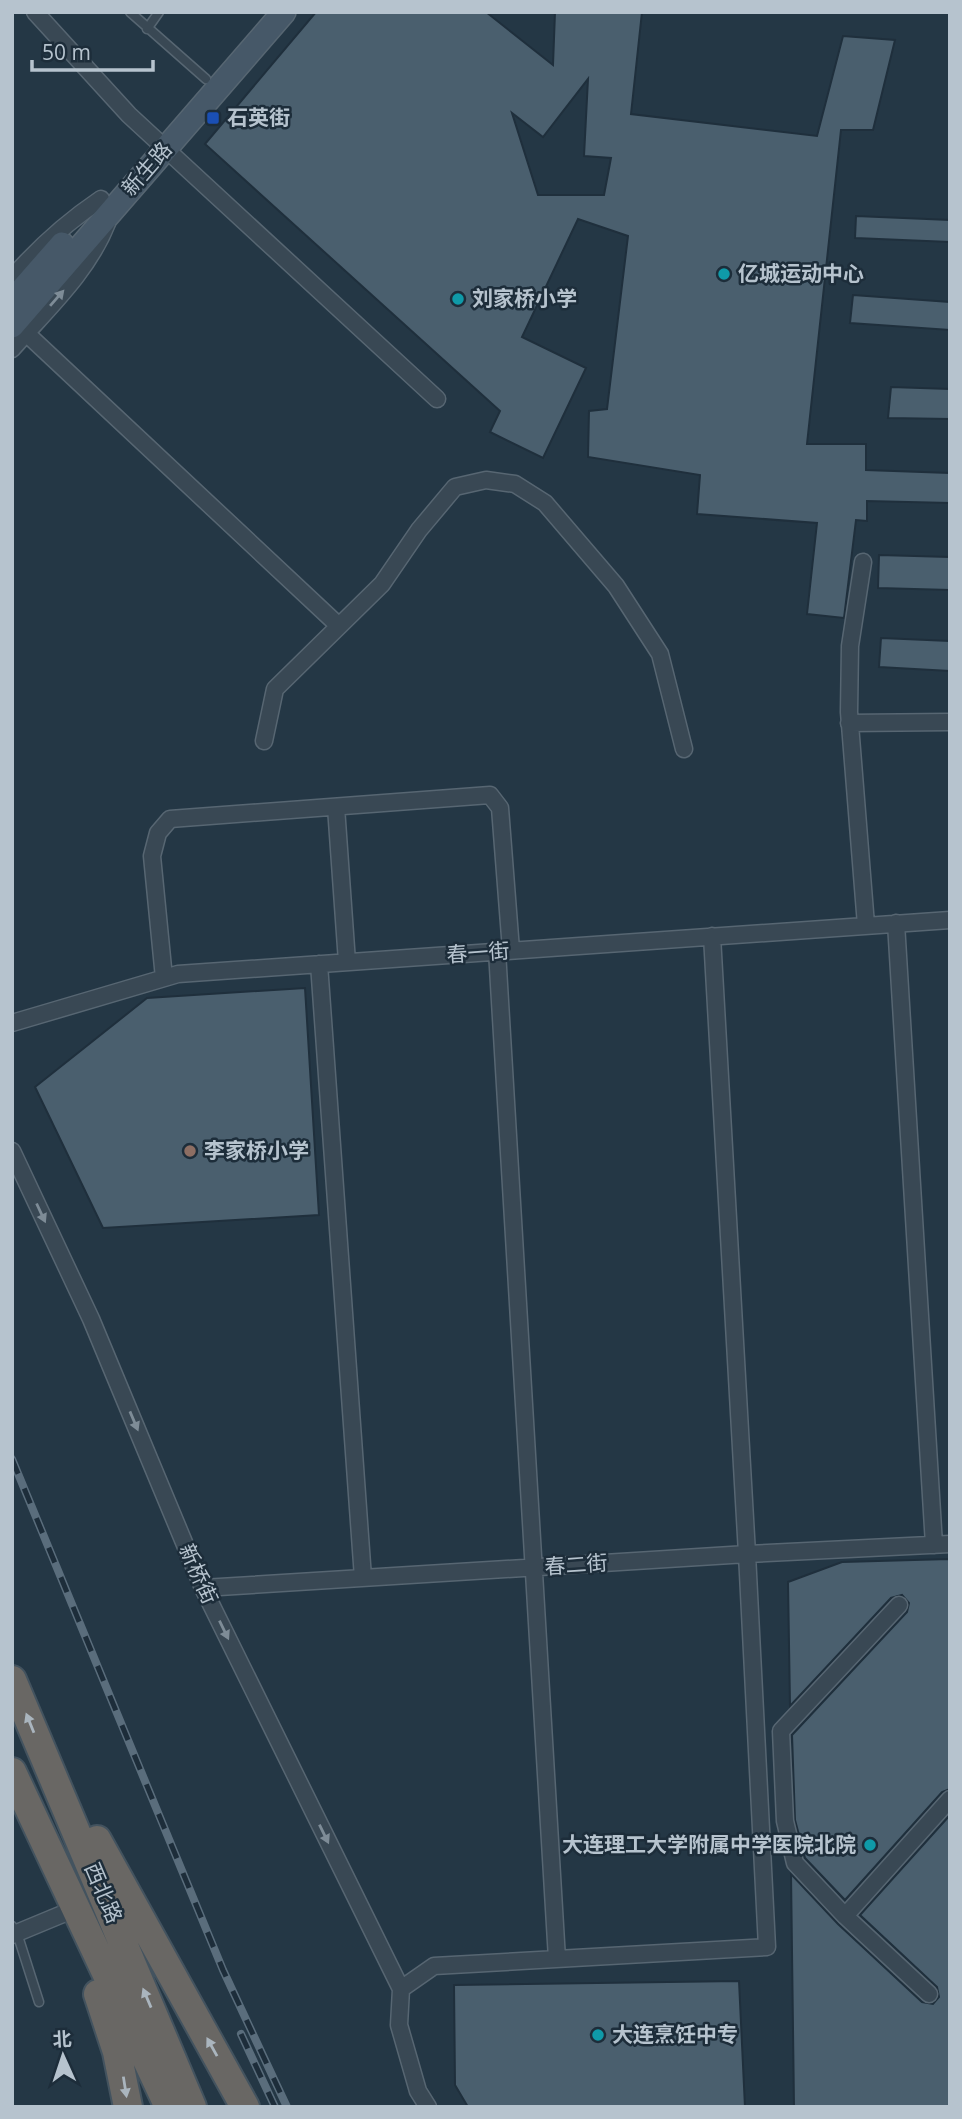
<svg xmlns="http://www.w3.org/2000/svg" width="962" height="2119" viewBox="0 0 962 2119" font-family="'Open Sans','Noto Sans SC',sans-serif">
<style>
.building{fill:#4a5f6e;stroke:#1f2f3c;stroke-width:2;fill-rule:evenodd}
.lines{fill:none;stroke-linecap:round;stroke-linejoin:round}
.service-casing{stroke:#576672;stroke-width:11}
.minor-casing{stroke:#576672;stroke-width:19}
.secondary-casing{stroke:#576672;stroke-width:26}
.trunk-casing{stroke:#43535f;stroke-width:32}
.service{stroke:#394854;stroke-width:8}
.minor{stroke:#394854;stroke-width:16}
.secondary{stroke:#465868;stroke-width:23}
.trunk{stroke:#696764;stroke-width:28}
.rail-casing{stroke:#5a6d7c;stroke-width:8}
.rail{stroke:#1d2d3a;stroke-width:5;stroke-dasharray:16;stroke-linecap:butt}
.oneway{fill:#7e8c97}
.oneway2{fill:#aab5be}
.transit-dot{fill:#1a4fb4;stroke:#1d2d3a;stroke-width:2.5}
.culture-dot{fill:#0f9aa8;stroke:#1d2d3a;stroke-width:2.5}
.education-dot{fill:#8d6e63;stroke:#1d2d3a;stroke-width:2.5}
.labels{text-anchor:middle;stroke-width:5;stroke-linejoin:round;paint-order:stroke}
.poi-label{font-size:21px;font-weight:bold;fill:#b6c3ce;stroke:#1d2d3a;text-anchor:start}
.street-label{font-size:21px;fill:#b6c3ce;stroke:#1d2d3a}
</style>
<rect width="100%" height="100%" fill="#243745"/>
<path class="building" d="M316,12H486L553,65L555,12H642L631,114L817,136L843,36L895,40L873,130H841L807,444H866V470L950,473V503L867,501V521L856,520L844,618L807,614L817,523L697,514L700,475L588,457L589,411L607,409L628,236L578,219L522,337L586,368L543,458L490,432L500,411L205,144ZM588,79L584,156L611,158L604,195H538L512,113L543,137Z
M856,216L950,220V242L855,238Z
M853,295L950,302V330L850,323Z
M891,387L950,389V419L888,418Z
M879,555L950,557V590L878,588Z
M881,638L950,641V671L879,667Z
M305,988L319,1215L103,1228L35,1087L147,998Z
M950,1559V1789L942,1792L845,1900L805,1858L795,1820L792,1735L907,1612L909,1603L902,1595L891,1598L790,1706L788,1582L842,1562Z
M950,1815V2107H794L791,1874L838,1924L922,2002L933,2004L939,1997L937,1987L860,1915Z
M739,1981L745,2107H468L455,2085L454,1985Z"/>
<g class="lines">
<g class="service-casing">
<path id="service" d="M130,12L206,79
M147,29L159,12
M12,1926L17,1933L39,2002"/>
</g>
<g class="minor-casing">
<path id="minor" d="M35,12L129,115L437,399
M12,278C39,247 67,222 101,199
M26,333L339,626
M12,349C46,310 88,272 107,223
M863,562L850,646L849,712L866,925
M849,723L950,722
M264,741L275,689L382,584L419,530L455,487L486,480L515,484L545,503L616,586L660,654L684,749
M336,807L347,962
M896,923L934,1545
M497,951L557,1959
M319,964L363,1578
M164,978L152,856L158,833L170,819L490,795L500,808L511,950
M12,1023L178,974L950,920
M12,1151L91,1319L203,1588L401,1989
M203,1588L747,1554L950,1544
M899,1605L781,1731L785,1821L795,1863L845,1916L929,1994
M845,1916L950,1799
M12,1935L65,1913
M428,2107L418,2091L399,2025L401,1989L434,1966L767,1947L747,1554L712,936"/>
</g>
<g class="secondary-casing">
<path id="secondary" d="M12,301L62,244
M12,326L284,12"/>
</g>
<g class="trunk-casing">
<path id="trunk" d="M12,1680L192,2107
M12,1772L169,2107
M97,1840L245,2107
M98,1994L117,2052L128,2107"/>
</g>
<use href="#service" class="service"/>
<use href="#minor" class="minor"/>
<use href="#secondary" class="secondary"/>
<use href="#trunk" class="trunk"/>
<g class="rail-casing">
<path id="rail" d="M12,1459L223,1970L287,2107
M241,2034L275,2107"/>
</g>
<use href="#rail" class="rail"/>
</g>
<defs><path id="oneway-solid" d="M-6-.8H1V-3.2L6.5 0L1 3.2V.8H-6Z" transform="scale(1.75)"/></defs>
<g class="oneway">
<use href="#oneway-solid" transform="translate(57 298) rotate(-49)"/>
<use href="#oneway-solid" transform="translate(41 1213) rotate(65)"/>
<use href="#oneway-solid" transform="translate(134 1421) rotate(67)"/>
<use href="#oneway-solid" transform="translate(224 1630) rotate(64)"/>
<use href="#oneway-solid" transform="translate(324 1834) rotate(64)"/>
</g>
<g class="oneway2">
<use href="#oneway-solid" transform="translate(30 1723) rotate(-112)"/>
<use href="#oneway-solid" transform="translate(147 1998) rotate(-113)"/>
<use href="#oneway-solid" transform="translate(212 2047) rotate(-119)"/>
<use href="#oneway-solid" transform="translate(125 2087) rotate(81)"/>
</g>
<rect class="transit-dot" x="206" y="111" width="14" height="14" rx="3.5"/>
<g class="culture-dot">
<circle cx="724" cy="274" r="7"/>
<circle cx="458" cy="299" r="7"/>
<circle cx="870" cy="1845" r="7"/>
<circle cx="598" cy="2035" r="7"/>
</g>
<circle class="education-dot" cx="190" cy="1151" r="7"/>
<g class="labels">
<g class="poi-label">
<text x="227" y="125">石英街</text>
<text x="738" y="281">亿城运动中心</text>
<text x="472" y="306">刘家桥小学</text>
<text x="204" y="1158">李家桥小学</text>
<text x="856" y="1852" text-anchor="end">大连理工大学附属中学医院北院</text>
<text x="612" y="2042">大连烹饪中专</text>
</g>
<g class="street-label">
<text transform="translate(147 169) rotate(-49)" y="7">新生路</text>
<text transform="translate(478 953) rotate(-4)" y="7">春一街</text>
<text transform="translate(576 1565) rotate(-4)" y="7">春二街</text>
<text transform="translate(198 1574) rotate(66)" y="7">新桥街</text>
<text transform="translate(103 1893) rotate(67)" y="7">西北路</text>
</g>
</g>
<rect width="962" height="2119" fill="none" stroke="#b6c3ce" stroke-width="28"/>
<g transform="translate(63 2056) rotate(357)" stroke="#1d2d3a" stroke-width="5" paint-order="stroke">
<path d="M0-5L12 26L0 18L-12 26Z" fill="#b6c3ce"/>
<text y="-10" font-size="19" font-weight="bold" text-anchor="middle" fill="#b6c3ce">北</text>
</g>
<path d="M32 60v10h121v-10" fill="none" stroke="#b6c3ce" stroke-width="3.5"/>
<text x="42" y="60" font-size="21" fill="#b6c3ce" stroke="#1d2d3a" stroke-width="5" paint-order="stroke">50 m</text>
</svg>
